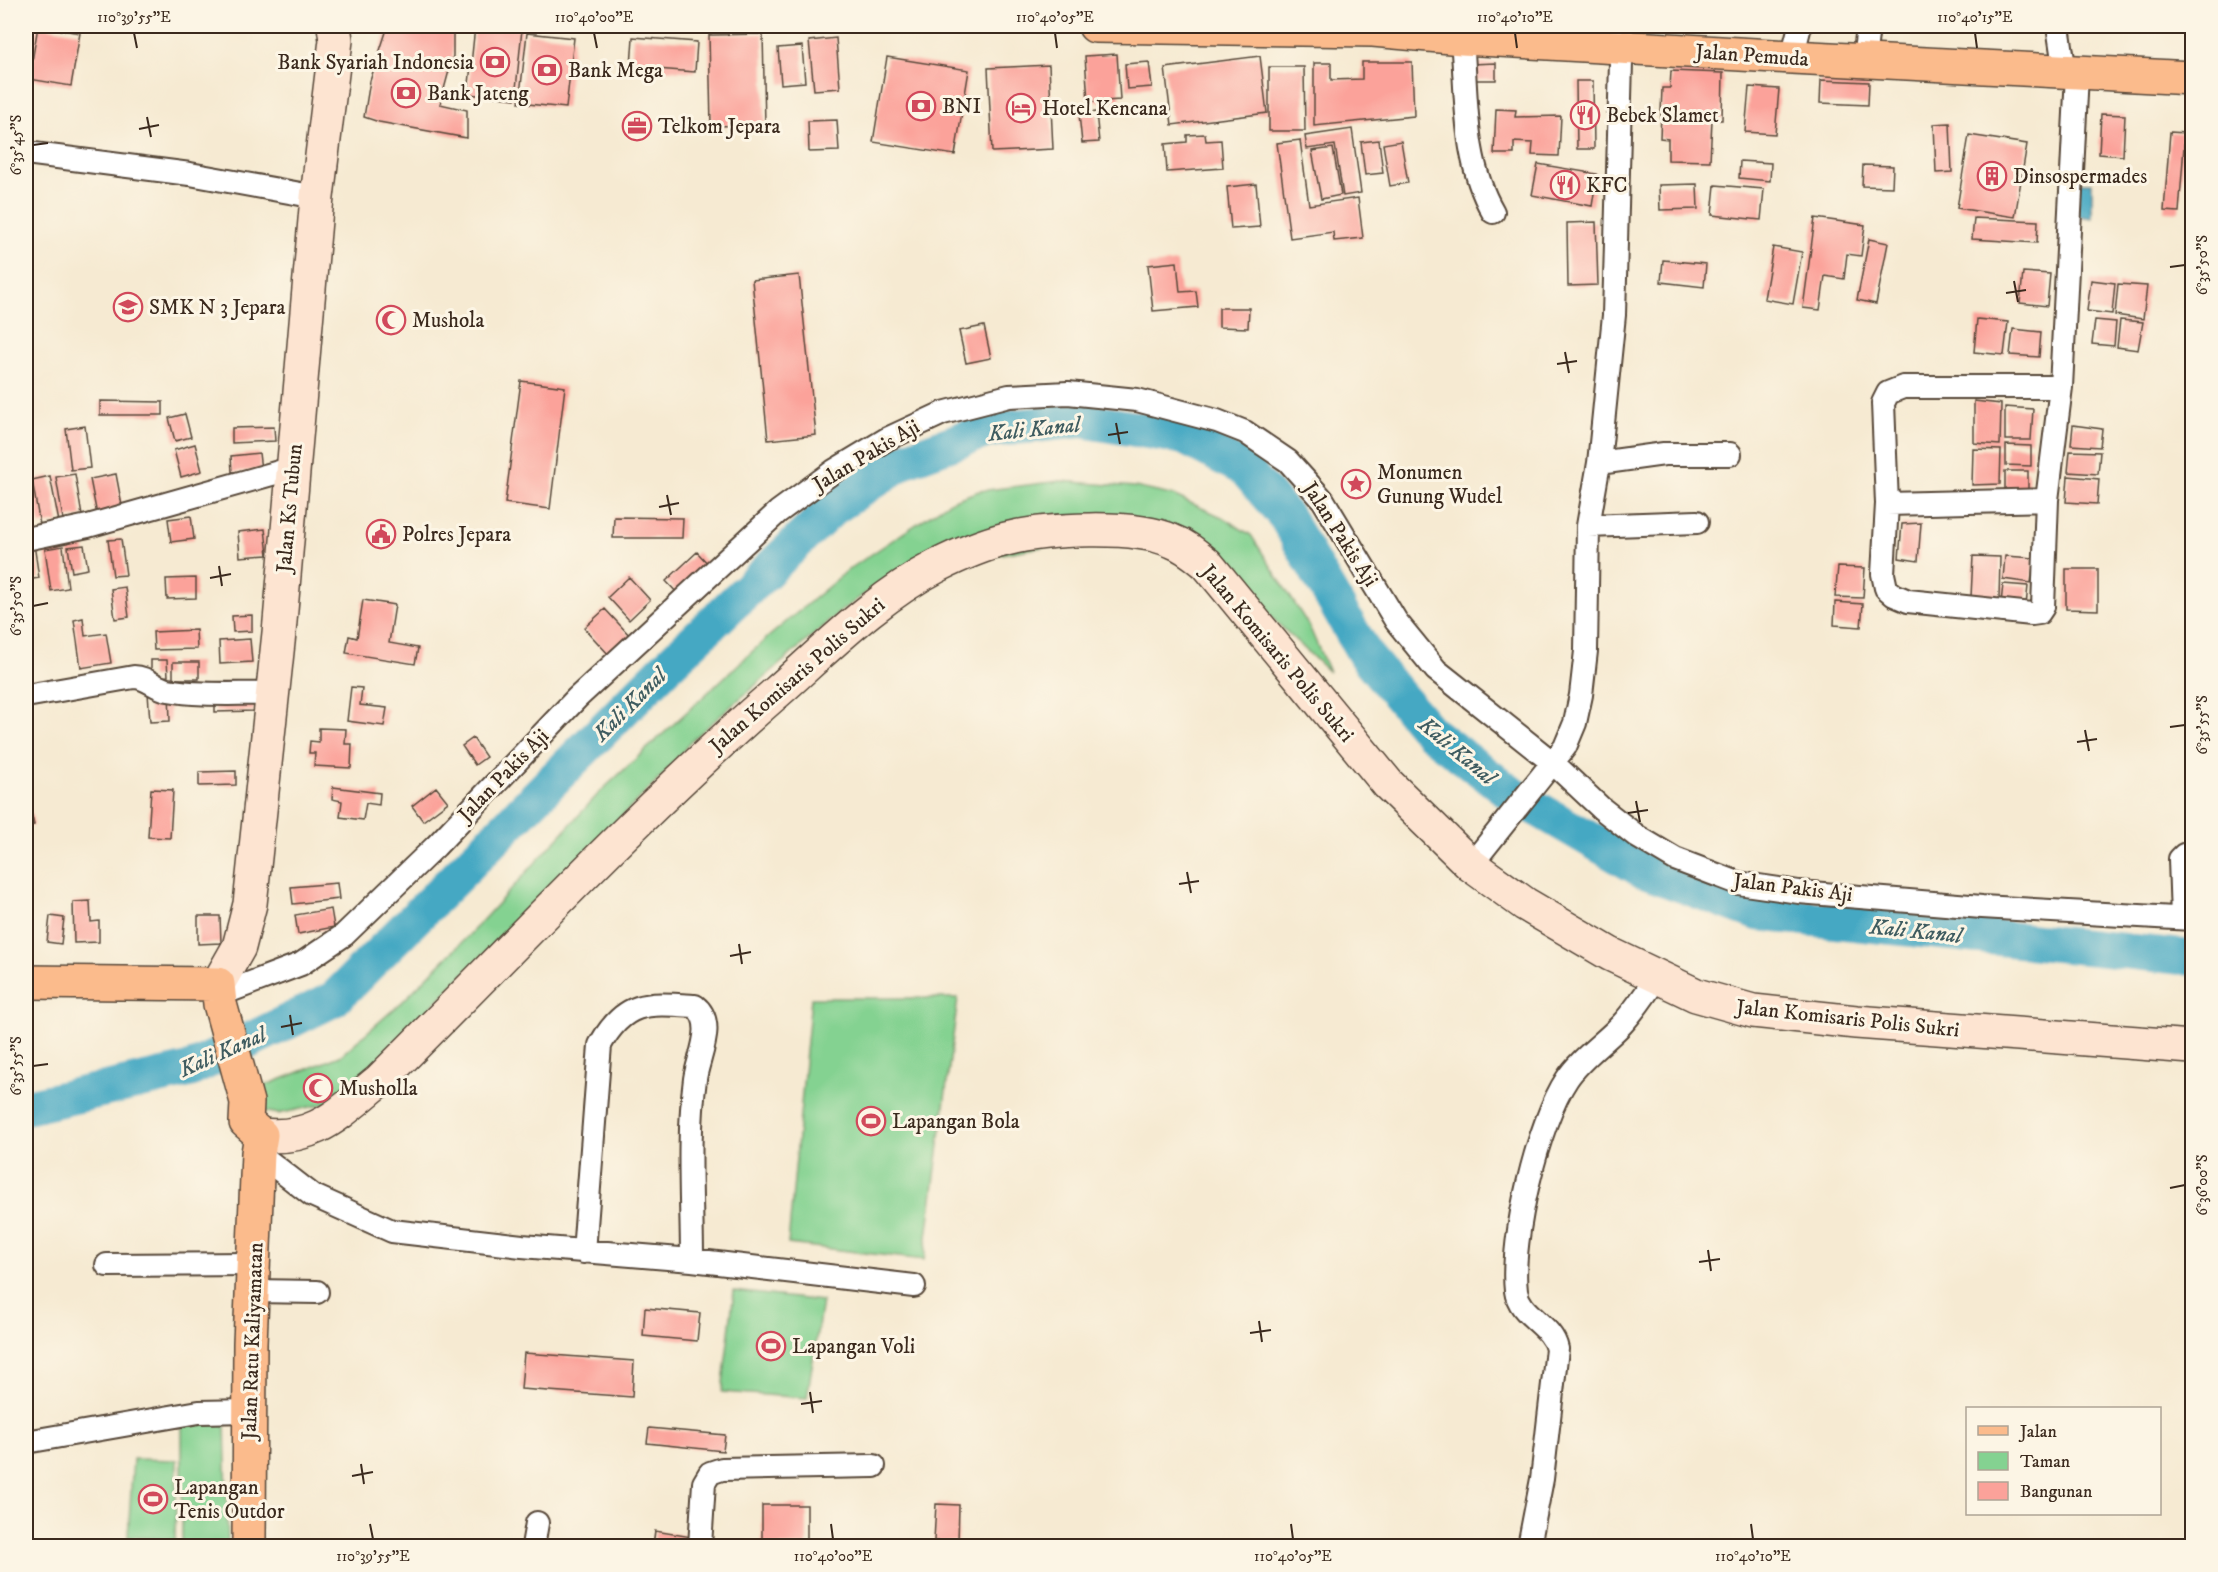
<svg xmlns="http://www.w3.org/2000/svg" width="2218" height="1572" viewBox="0 0 2218 1572" font-family="'IM FELL DW Pica',serif">
<style>
.green{fill:#84d291;stroke:#607e58;stroke-width:1.5}
.water{fill:#44a8c3;stroke:#406970;stroke-width:1.5}
.lines{fill:none;stroke-linecap:round;stroke-linejoin:round}
.river{stroke:#44a8c3;stroke-width:36}
.building{fill:#fba29a}
.minor-casing{stroke:#574739;stroke-width:26}
.secondary-casing{stroke:#574739;stroke-width:36}
.primary-casing{stroke:#574739;stroke-width:36}
.trunk-casing{stroke:#574739;stroke-width:36}
.minor{stroke:#fff;stroke-width:22}
.secondary{stroke:#fde4d1;stroke-width:33}
.primary{stroke:#fbbb8c;stroke-width:33}
.trunk{stroke:#fbbb8c;stroke-width:33}
.ticks{fill:none;stroke:#3b2a1e;stroke-width:2}
.labels{text-anchor:middle;stroke-width:6;stroke-linejoin:round;paint-order:stroke}
.street-label{font-size:21px;fill:#3b2a1e;stroke:#fcf5e5}
.poi-label{font-size:21px;fill:#3b2a1e;stroke:#fcf5e5;text-anchor:start}
.water-label{font-size:22px;font-style:italic;fill:#3f5c60;stroke:#fcf5e5}
.neatline{fill:none;stroke:#3b2a1e;stroke-width:2}
.ticks-label{font-size:15px;text-anchor:middle;fill:#3b2a1e}
</style>
<rect width="100%" height="100%" fill="#fcf5e5"/>
<filter id="ink" filterUnits="userSpaceOnUse"><feTurbulence type="fractalNoise" baseFrequency=".0167" numOctaves="2"/><feDisplacementMap in="SourceGraphic" scale="12" xChannelSelector="R" yChannelSelector="G"/><feConvolveMatrix kernelMatrix="1 2 1 2 8 2 1 2 1" color-interpolation-filters="sRGB"/></filter>
<filter id="wash" filterUnits="userSpaceOnUse"><feTurbulence type="fractalNoise" baseFrequency=".008" numOctaves="4" result="noise"/><feDisplacementMap in="SourceGraphic" scale="24" xChannelSelector="R" yChannelSelector="G"/><feGaussianBlur stdDeviation="1.35" result="paint"/><feColorMatrix in="noise" values="0 0 0 0 0 0 0 0 0 0 0 0 0 0 0 0 0 1.4 0 .05"/><feComposite in="paint" operator="in"/></filter>
<g filter="url(#wash)">
<rect width="100%" height="100%" fill="#f6ead2"/>
<path class="green" d="M1060,481L1135,487L1175,496L1222,517L1251,535L1309,626L1329,672L1271,617L1230,559L1205,543L1166,526L895,572L841,611L691,741L664,774L375,1063L328,1103L278,1114L264,1111L254,1090L340,1056L402,1002L469,935L601,791L767,638L848,570L951,501L979,491Z
M811,998H958L924,1260L788,1244Z
M734,1291L822,1301L807,1398L722,1392Z
M225,1422L228,1546H182V1424Z
M133,1459L177,1460L175,1540L128,1537Z"/>
<path class="water" d="M2079,183H2092V218L2077,216Z"/>
<g class="lines">
<path class="river" d="M26,1107L189,1070L334,999L663,670L833,508L905,460L988,430L1081,420L1184,437L1245,469L1286,517L1366,656L1429,731L1512,794L1644,871L1757,913L2192,958"/>
</g>
<g id="blocks">
<path class="building" d="M38,26L80,33L71,86L29,79Z
M388,26H453V56L440,104L467,110V138L379,122L364,117L370,81Z
M475,26L522,29L515,99L468,94Z
M527,33L574,38L566,108L519,103Z
M763,34L765,125L711,126L709,35Z
M633,37L697,42L695,72L631,67Z
M836,38L840,88L814,90L809,41Z
M802,46L805,82L781,84L778,48Z
M1117,54L1120,100L1088,102L1085,56Z
M1260,56L1267,113L1172,125L1165,68Z
M887,57L969,70L955,155L873,142Z
M1149,62L1152,87L1127,89L1125,64Z
M1362,62H1412L1414,116L1314,126V63H1331V80L1362,79Z
M1496,63V80H1472L1471,64Z
M1049,65L1053,149L992,152L988,68Z
M1269,67H1304L1305,131H1269Z
M1671,71L1723,73L1722,120H1712L1710,161L1668,160V139L1660,138L1662,88H1670Z
M1821,80L1869,82L1868,105L1820,103Z
M1576,81H1593L1594,149H1577Z
M1749,87L1779,89L1775,134L1745,132Z
M1496,109L1516,110L1515,117L1561,116L1559,156L1532,155L1533,143L1514,142V154H1494Z
M1096,112L1099,142L1082,143L1079,114Z
M2101,114L2125,115L2123,156L2099,154Z
M837,120L839,151L809,152L808,121Z
M1950,123L1952,172L1936,173L1934,124Z
M1352,129L1361,193L1343,196L1335,145L1307,149L1305,136Z
M2170,132L2185,133L2179,212L2164,211Z
M1205,134L1206,141L1221,140L1223,168L1167,172L1165,144L1187,142V135Z
M1969,135L2027,144L2015,217L1957,208Z
M1300,140L1309,205L1358,198L1363,238L1334,241L1333,232L1290,238L1277,143Z
M1379,140L1383,173L1365,175L1361,142Z
M1401,141L1408,183L1390,186L1383,144Z
M1333,148L1341,195L1321,199L1312,151Z
M1740,161L1771,163L1770,181L1739,178Z
M1538,164L1597,174L1592,206L1532,195Z
M1863,165L1893,166L1892,187L1862,186Z
M1256,184L1260,227L1231,229L1227,187Z
M1697,184L1698,209L1660,210L1659,185Z
M1715,185L1764,189L1761,220L1712,215Z
M1815,218L1865,225L1861,256L1847,254L1844,279L1825,276L1820,310L1803,308Z
M1974,218L2038,221L2037,243L1972,239Z
M1596,222L1598,285L1568,286L1567,223Z
M1869,239L1888,243L1876,304L1857,300Z
M1773,247L1802,252L1793,304L1764,299Z
M1663,260L1706,264L1704,287L1661,282Z
M1177,262L1180,292L1196,291L1198,307L1153,311L1148,265Z
M2023,272L2050,274L2047,306L2020,303Z
M799,275L816,435L768,440L752,280Z
M2091,280L2115,283L2112,314L2087,311Z
M2118,284L2147,286L2143,319L2115,315Z
M1219,308H1249L1248,328L1219,327Z
M1977,319L2008,322L2004,355L1974,352Z
M2095,320L2116,322L2114,346L2092,344Z
M2120,320L2143,322L2138,350L2117,347Z
M984,326L991,358L966,363L959,331Z
M2013,329L2041,332L2039,357L2010,355Z
M521,381L565,387L550,509L505,503Z
M100,401L163,402V415H100Z
M1974,401L2001,404L2000,445L1974,443Z
M2005,407L2033,409L2031,440H2005Z
M185,414L191,437L175,441L169,418Z
M2073,425L2102,429L2100,447L2071,445Z
M85,426L90,468L71,470L66,429Z
M274,427L275,441L232,443V428Z
M195,444L202,471L181,477L174,450Z
M2006,445L2031,446V466L2006,465Z
M1973,449L2001,450L2000,484L1972,485Z
M2070,451L2100,452L2098,474L2068,472Z
M259,453L261,470L232,472L231,456Z
M2005,471H2028V494H2005Z
M75,474L82,516L63,519L56,477Z
M116,474L123,511L97,515L90,479Z
M50,476L59,522L40,525L32,480Z
M2068,476L2099,479L2097,504L2066,502Z
M191,516L194,539L171,542L168,519Z
M614,517L683,518L682,538H613Z
M1921,523L1918,561L1899,558L1902,524Z
M265,529L268,555L240,557L238,532Z
M121,539L126,575L113,576L108,540Z
M34,544L39,578L26,580V545Z
M84,545L88,569L72,572L68,547Z
M63,546L68,588L51,591L45,549Z
M697,552L709,565L678,594L666,581Z
M1973,556L2000,557L1999,601L1971,597Z
M2005,556L2034,558L2031,583L2003,579Z
M1838,567L1865,568L1863,598L1835,597Z
M2066,569H2098V610L2066,609Z
M629,577L650,600L629,620L608,597Z
M196,578V598L167,599L166,579Z
M2003,584L2028,586L2026,605L2001,603Z
M125,587L129,617L115,619L111,589Z
M363,600L395,605L389,643L418,648L415,664L346,653L349,636L357,638Z
M1835,602L1863,604L1861,627L1834,625Z
M605,609L631,637L610,656L584,628Z
M252,615V631L233,632L232,616Z
M83,618L85,636L106,633L111,663L81,668L74,620Z
M196,630L197,649L154,650L153,632Z
M250,639L252,662L220,664L219,641Z
M151,660H167L168,676L151,677Z
M173,662H199V679H173Z
M351,687L362,688L360,705L387,708L384,726L347,721Z
M169,692L170,721L150,722L148,693Z
M215,699H253L254,711L215,712Z
M319,728L346,729L345,744H352L351,768L314,766L315,753H309L310,741L319,742Z
M473,738L486,757L475,765L462,746Z
M236,771V785L199,786V772Z
M333,787L380,793L379,805L366,803L363,820L340,817L342,801L332,799Z
M436,787L448,802L423,821L412,806Z
M151,789L173,790L170,838L148,837Z
M26,792L34,825L26,827Z
M337,883L339,899L293,904L291,887Z
M90,901L91,922L99,921V942L74,943L73,902Z
M331,909L334,927L298,934L295,915Z
M50,916L64,918L61,944L47,942Z
M198,916H220L221,943L198,944Z
M645,1308L700,1313L697,1341L643,1336Z
M524,1353L634,1361L632,1397L521,1389Z
M649,1428L725,1435L723,1451L647,1443Z
M936,1504L959,1505L958,1542L934,1541Z
M762,1505H807V1546H762Z
M655,1531L692,1537L690,1546H653Z"/>
</g>
</g>
<g filter="url(#ink)">
<use href="#blocks" fill-opacity="0" stroke="#574739" stroke-width="1.5"/>
<g class="lines">
<g class="minor-casing">
<path id="minor" d="M2058,26L2065,73
M1462,38C1467,96 1463,161 1493,212
M1792,57L1800,26
M1864,61L1868,26
M26,153L190,174L317,197
M2061,387H1903L1888,393L1883,403L1887,504L1883,574L1886,588L1894,595L1908,601L2032,614L2039,613L2043,607L2047,500L2061,387L2077,74
M1599,463L1664,454H1730
M1887,504L2047,500
M1588,526L1697,522
M26,539L88,526L293,468
M26,696L134,677C147,677 155,688 168,690C201,696 238,693 272,694
M1471,865L1565,747L1575,723L1581,695L1586,651L1588,526L1599,463L1614,315L1622,26
M2182,918L2180,859L2184,855L2192,852
M219,995L301,964L344,935L436,846L577,698L778,512L834,471L887,439L943,413L1009,396L1068,393L1137,400L1217,421L1245,432L1288,461L1323,500L1396,621L1436,670L1553,763L1601,808L1638,837L1675,859L1738,883L1799,892L1982,907L2192,919
M258,1153L312,1195L392,1231L522,1246L692,1260L914,1286
M584,1252L600,1045C625,1000 648,1003 695,1006C717,1023 698,1057 695,1079C687,1139 692,1200 692,1260
M107,1265L254,1264
M253,1291L317,1292
M26,1442L199,1412L249,1411
M533,1546L537,1523
M700,1546L704,1483L710,1473L722,1469L874,1466
M1529,1546L1542,1479L1557,1349C1552,1324 1519,1316 1516,1291C1510,1240 1538,1122 1567,1079C1581,1058 1604,1043 1622,1024C1635,1010 1646,993 1657,977"/>
</g>
<g class="secondary-casing">
<path id="secondary" d="M218,984L239,947L250,904L279,633L317,197L336,40L334,26
M261,1135C316,1141 339,1113 379,1081C511,950 637,814 777,692C828,647 877,597 937,566C959,555 982,545 1006,539C1045,529 1135,524 1172,541C1186,546 1196,555 1207,564L1388,784L1471,865L1525,904L1610,954L1696,995L1753,1011L1856,1022L2192,1047"/>
</g>
<g class="primary-casing">
<path id="primary" d="M26,982L218,984L220,1004L247,1102L246,1122L261,1135L258,1153L250,1343L249,1546"/>
</g>
<g class="trunk-casing">
<path id="trunk" d="M1095,26L1373,30L1462,38L1792,57L2192,78"/>
</g>
<use href="#minor" class="minor"/>
<use href="#secondary" class="secondary"/>
<use href="#primary" class="primary"/>
<use href="#trunk" class="trunk"/>
</g>
</g>
<path class="ticks" d="M134,33L137,48M594,33L597,48M1055,33L1057,48M1515,33L1517,48M1975,33L1977,48M147,117L151,137M139,129L159,125M33,145L48,143M2170,267L2185,265M2014,281L2018,302M2006,293L2026,290M1565,352L1569,373M1557,364L1577,361M1116,423L1120,444M1108,435L1128,432M667,495L671,515M659,507L679,503M219,566L222,586M210,578L231,574M33,606L48,603M2170,727L2185,725M2085,730L2089,751M2077,742L2097,739M1636,801L1640,822M1628,813L1648,810M1187,872L1191,893M1179,884L1199,881M739,944L742,964M730,956L751,952M290,1015L293,1035M281,1027L302,1023M33,1066L48,1064M2170,1188L2185,1185M1708,1250L1711,1271M1699,1262L1720,1259M1259,1321L1262,1342M1250,1333L1271,1330M810,1392L813,1413M801,1404L822,1401M361,1464L364,1484M352,1476L373,1472M370,1524L373,1539M831,1524L833,1539M1291,1524L1293,1539M1751,1524L1753,1539"/>
<defs>
<g id="bank-ring" transform="scale(1.5)"><circle r="9.5" fill="#fcf5e5" stroke="#d1495b" stroke-width="1.5"/><path d="M-6-4H6V4H-6ZM0-2.3a2.3 2.3 0 1 0 0 4.6a2.3 2.3 0 1 0 0-4.6Z" fill="#d1495b"/></g>
<g id="hotel-ring" transform="scale(1.5)"><circle r="9.5" fill="#fcf5e5" stroke="#d1495b" stroke-width="1.5"/><path d="M-6-4.5h1.5V1H6V5H4.5V3h-9V5H-6ZM-4 0a1.8 1.8 0 1 1 3.6 0ZM.5 0V-2.5h3Q6-2.5 6 0Z" fill="#d1495b"/></g>
<g id="restaurant-ring" transform="scale(1.5)"><circle r="9.5" fill="#fcf5e5" stroke="#d1495b" stroke-width="1.5"/><path d="M-5-6h1v4h1v-4h1v4h1v-4h1v5L-1.5 .5V6h-2V.5L-5-1ZM5-6V6H3V1.5H1.5Q1.5-4 5-6Z" fill="#d1495b"/></g>
<g id="office-ring" transform="scale(1.5)"><circle r="9.5" fill="#fcf5e5" stroke="#d1495b" stroke-width="1.5"/><path d="M-6-3h4V-5.5h4V-3h4V5H-6ZM-1-4.5V-3h2v-1.5ZM-6 0V1H6V0Z" fill="#d1495b"/></g>
<g id="building-ring" transform="scale(1.5)"><circle r="9.5" fill="#fcf5e5" stroke="#d1495b" stroke-width="1.5"/><path d="M-4-6H4V6H1V3H-1V6H-4ZM-2.5-4.3h1.7v1.8h-1.7ZM.8-4.3h1.7v1.8H.8ZM-2.5-1h1.7V.8h-1.7ZM.8-1h1.7V.8H.8Z" fill="#d1495b"/></g>
<g id="school-ring" transform="scale(1.5)"><circle r="9.5" fill="#fcf5e5" stroke="#d1495b" stroke-width="1.5"/><path d="M0-5L7-2L0 1L-7-2ZM-4 1L0 2.5L4 1V4Q0 6-4 4Z" fill="#d1495b"/></g>
<g id="mosque-ring" transform="scale(1.5)"><circle r="9.5" fill="#fcf5e5" stroke="#d1495b" stroke-width="1.5"/><path d="M3.5-4.9A6 6 0 1 0 3.5 4.9A5 5 0 1 1 3.5-4.9Z" fill="#d1495b"/></g>
<g id="sight-ring" transform="scale(1.5)"><circle r="9.5" fill="#fcf5e5" stroke="#d1495b" stroke-width="1.5"/><path d="M0-6L1.8-2.2L6-1.7L2.9 1.2L3.7 5.4L0 3.3L-3.7 5.4L-2.9 1.2L-6-1.7L-1.8-2.2Z" fill="#d1495b"/></g>
<g id="civic-ring" transform="scale(1.5)"><circle r="9.5" fill="#fcf5e5" stroke="#d1495b" stroke-width="1.5"/><path d="M-.6-6.5H3V-4.5H.6V-3L4-1V1h2V6H-6V1h2V-1L-.6-3ZM-1.2 2.5V6h2.4V2.5Z" fill="#d1495b"/></g>
<g id="stadium-ring" transform="scale(1.5)"><circle r="9.5" fill="#fcf5e5" stroke="#d1495b" stroke-width="1.5"/><path d="M0-5a6.5 5 0 1 0 0 10a6.5 5 0 1 0 0-10ZM-3.5-1.8h7v3.6h-7Z" fill="#d1495b"/></g>
</defs>
<g fill-rule="evenodd">
<use href="#bank-ring" x="495" y="62"/>
<use href="#bank-ring" x="547" y="70"/>
<use href="#bank-ring" x="406" y="93"/>
<use href="#bank-ring" x="921" y="106"/>
<use href="#hotel-ring" x="1021" y="108"/>
<use href="#restaurant-ring" x="1585" y="115"/>
<use href="#office-ring" x="637" y="126"/>
<use href="#building-ring" x="1992" y="176"/>
<use href="#restaurant-ring" x="1565" y="185"/>
<use href="#school-ring" x="128" y="307"/>
<use href="#mosque-ring" x="391" y="320"/>
<use href="#sight-ring" x="1356" y="484"/>
<use href="#civic-ring" x="381" y="534"/>
<use href="#mosque-ring" x="318" y="1088"/>
<use href="#stadium-ring" x="871" y="1121"/>
<use href="#stadium-ring" x="771" y="1346"/>
<use href="#stadium-ring" x="153" y="1499"/>
</g>
<g class="labels">
<g class="street-label">
<text transform="translate(1752 55) rotate(4)" y="7">Jalan Pemuda</text>
<text transform="translate(866 455) rotate(-31)" y="7">Jalan Pakis Aji</text>
<text transform="translate(289 508) rotate(-85)" y="7">Jalan Ks Tubun</text>
<text transform="translate(1341 534) rotate(57)" y="7">Jalan Pakis Aji</text>
<text transform="translate(1278 653) rotate(50)" y="7">Jalan Komisaris Polis Sukri</text>
<text transform="translate(797 675) rotate(-41)" y="7">Jalan Komisaris Polis Sukri</text>
<text transform="translate(503 775) rotate(-46)" y="7">Jalan Pakis Aji</text>
<text transform="translate(1793 887) rotate(7)" y="7">Jalan Pakis Aji</text>
<text transform="translate(1848 1018) rotate(6)" y="7">Jalan Komisaris Polis Sukri</text>
<text transform="translate(252 1341) rotate(-88)" y="7">Jalan Ratu Kaliyamatan</text>
</g>
<g class="poi-label">
<text x="474" y="69" text-anchor="end">Bank Syariah Indonesia</text>
<text x="568" y="77">Bank Mega</text>
<text x="427" y="100">Bank Jateng</text>
<text x="942" y="113">BNI</text>
<text x="1042" y="115">Hotel Kencana</text>
<text x="1606" y="122">Bebek Slamet</text>
<text x="658" y="133">Telkom Jepara</text>
<text x="2013" y="183">Dinsospermades</text>
<text x="1586" y="192">KFC</text>
<text x="149" y="314">SMK N 3 Jepara</text>
<text x="412" y="327">Mushola</text>
<text x="1377" y="479">Monumen<tspan x="1377" dy="24">Gunung Wudel</tspan></text>
<text x="402" y="541">Polres Jepara</text>
<text x="339" y="1095">Musholla</text>
<text x="892" y="1128">Lapangan Bola</text>
<text x="792" y="1353">Lapangan Voli</text>
<text x="174" y="1494">Lapangan<tspan x="174" dy="24">Tenis Outdor</tspan></text>
</g>
<g class="water-label">
<text transform="translate(1034 428) rotate(-6)" y="8">Kali Kanal</text>
<text transform="translate(629 704) rotate(-45)" y="8">Kali Kanal</text>
<text transform="translate(1458 750) rotate(40)" y="8">Kali Kanal</text>
<text transform="translate(1916 930) rotate(6)" y="8">Kali Kanal</text>
<text transform="translate(222 1051) rotate(-24)" y="8">Kali Kanal</text>
</g>
</g>
<rect width="2218" height="1572" fill="none" stroke="#fcf5e5" stroke-width="66"/>
<rect x="1966" y="1407" width="195" height="108" fill="#fcf5e5" stroke="#afa495" stroke-width="1.5"/>
<rect x="1978" y="1426" width="30" height="9" fill="#fbbb8c" stroke="#afa495" stroke-width="1.5"/>
<text x="2020" y="1437" font-size="18" fill="#3b2a1e">Jalan</text>
<rect x="1978" y="1452" width="30" height="18" fill="#84d291" stroke="#afa495" stroke-width="1.5"/>
<text x="2020" y="1467" font-size="18" fill="#3b2a1e">Taman</text>
<rect x="1978" y="1482" width="30" height="18" fill="#fba29a" stroke="#afa495" stroke-width="1.5"/>
<text x="2020" y="1497" font-size="18" fill="#3b2a1e">Bangunan</text>
<rect x="33" y="33" width="2152" height="1506" class="neatline"/>
<g class="ticks-label">
<text x="134" y="22">110°39'55"E</text>
<text x="594" y="22">110°40'00"E</text>
<text x="1055" y="22">110°40'05"E</text>
<text x="1515" y="22">110°40'10"E</text>
<text x="1975" y="22">110°40'15"E</text>
<text transform="translate(16 145) rotate(-90)" y="5">6°35'45"S</text>
<text transform="translate(2202 265) rotate(-90)" y="5">6°35'50"S</text>
<text transform="translate(16 606) rotate(-90)" y="5">6°35'50"S</text>
<text transform="translate(2202 725) rotate(-90)" y="5">6°35'55"S</text>
<text transform="translate(16 1066) rotate(-90)" y="5">6°35'55"S</text>
<text transform="translate(2202 1185) rotate(-90)" y="5">6°36'00"S</text>
<text x="373" y="1561">110°39'55"E</text>
<text x="833" y="1561">110°40'00"E</text>
<text x="1293" y="1561">110°40'05"E</text>
<text x="1753" y="1561">110°40'10"E</text>
</g>
</svg>
